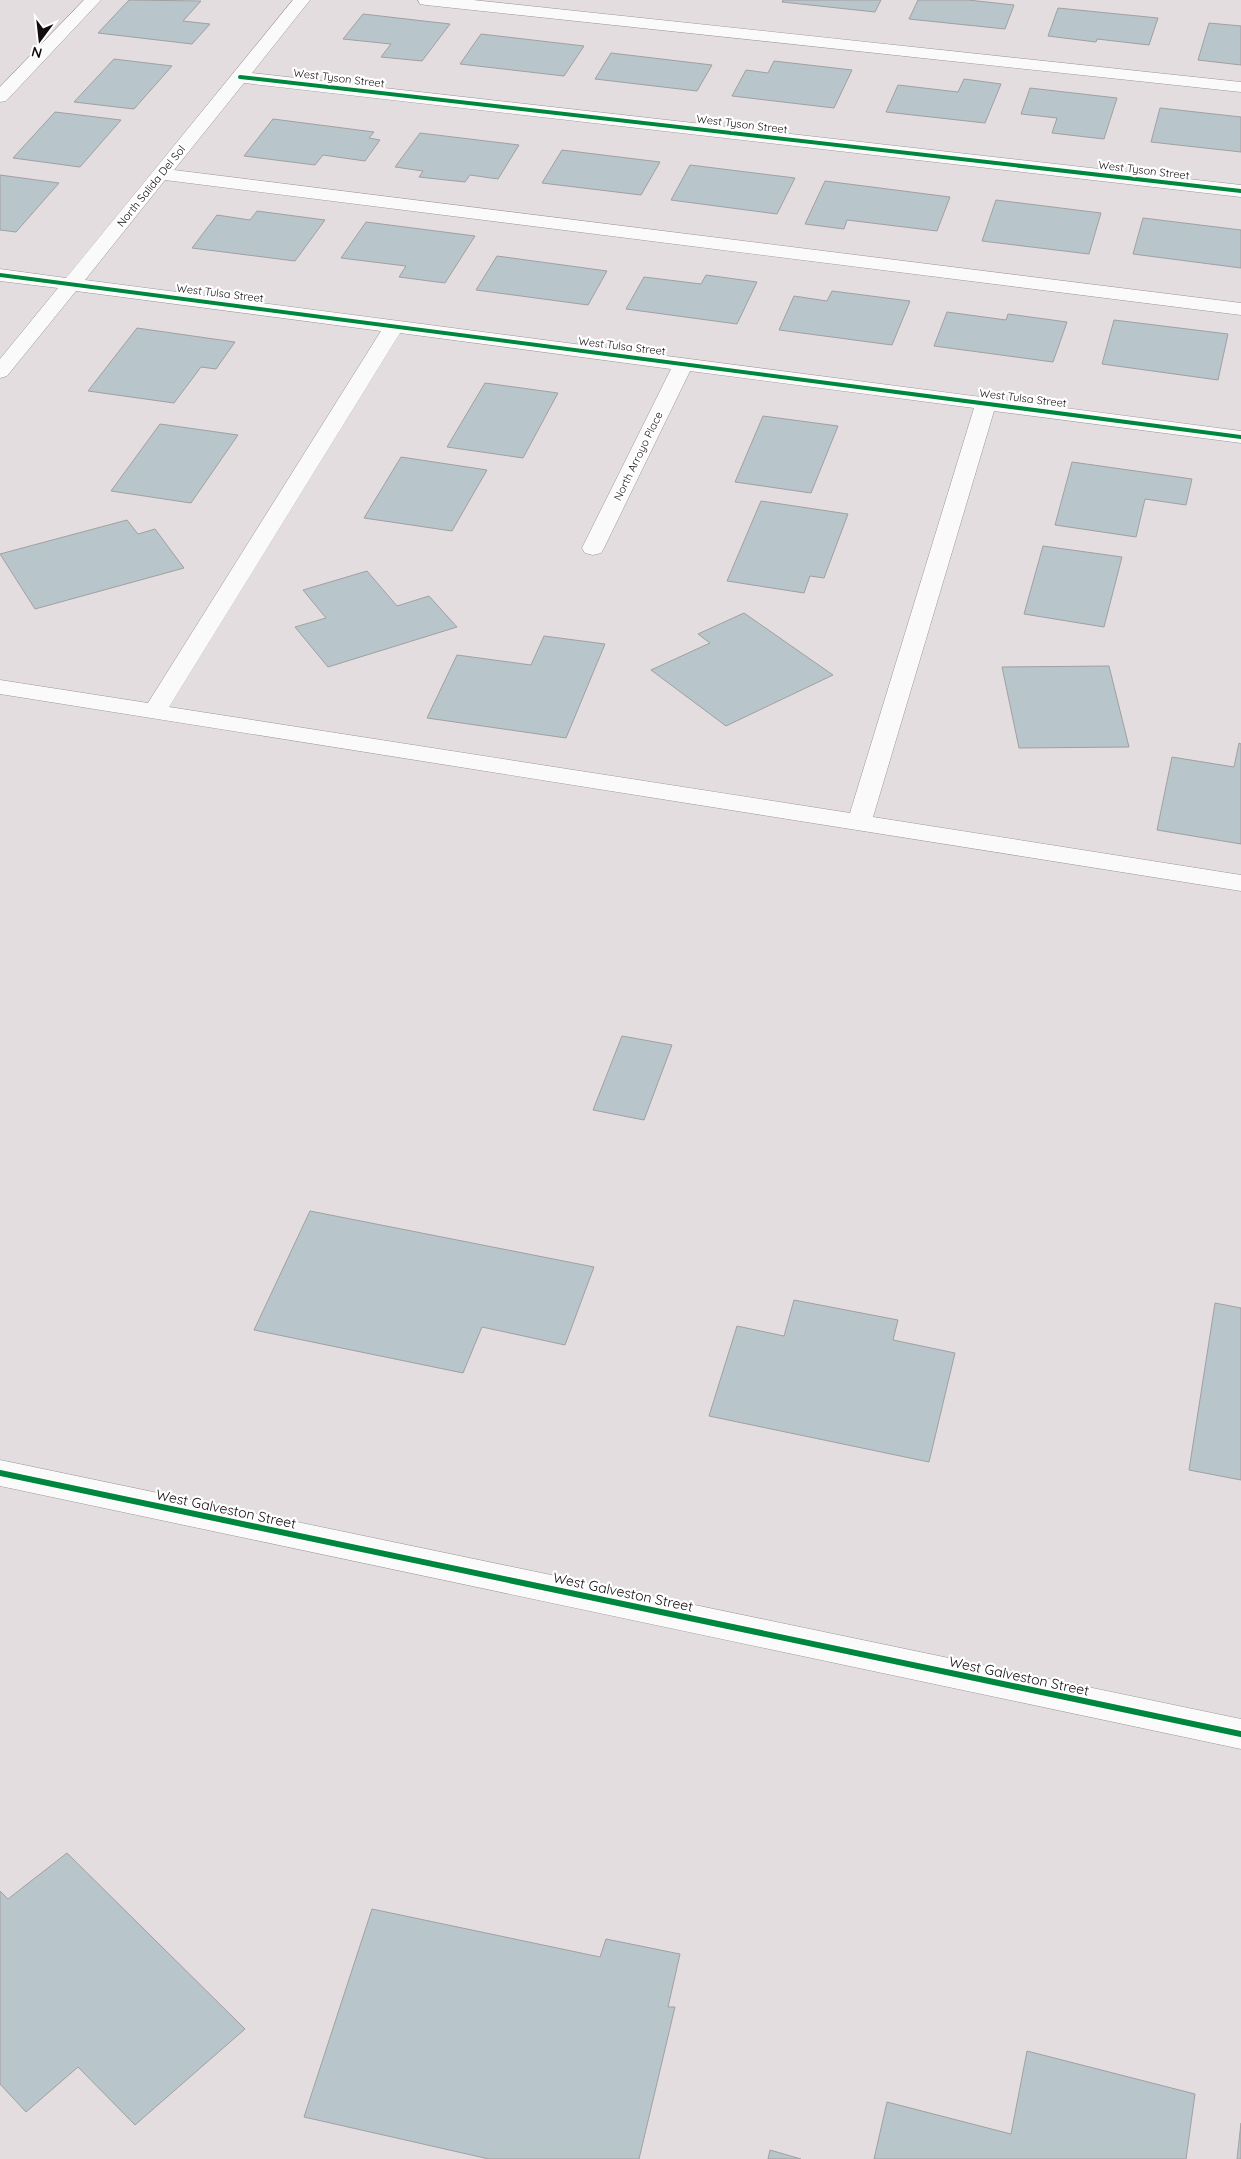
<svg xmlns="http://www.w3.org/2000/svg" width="1241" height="2159" viewBox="0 0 1241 2159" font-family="Quicksand,sans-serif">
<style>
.building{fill:#b8c5cb;stroke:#a1a0a1}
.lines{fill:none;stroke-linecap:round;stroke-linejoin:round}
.minor-casing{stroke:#9b9698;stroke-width:1}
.minor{fill:#fbfafa;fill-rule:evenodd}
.cycleway-far1-casing{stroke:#fff;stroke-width:5.5}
.cycleway-casing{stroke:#fff;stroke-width:9}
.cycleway-far1{stroke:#00873e;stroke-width:4}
.cycleway{stroke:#00873e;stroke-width:6}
.labels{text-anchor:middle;stroke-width:4.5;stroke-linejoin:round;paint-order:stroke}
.far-street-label{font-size:11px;fill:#110d0f;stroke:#fff}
.street-label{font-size:14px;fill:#110d0f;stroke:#fff}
</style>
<rect width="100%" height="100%" fill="#e3dddf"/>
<path class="building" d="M129,0L201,1L183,21L210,24L192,44L98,33Z
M783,0H881L875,12L782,2Z
M918,0H968L1014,5L1005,29L909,19Z
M1058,8L1158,18L1149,45L1097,39L1096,42L1048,36Z
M363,14L450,24L422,61L381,57L391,44L343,39Z
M1209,23L1241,26V65L1198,60Z
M481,34L584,46L564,76L460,64Z
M611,53L712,65L697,91L595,79Z
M114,59L172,66L134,109L74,102Z
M774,61L852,70L834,108L732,96L746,70L768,73Z
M964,79L1001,84L985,123L886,112L898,85L958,92Z
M1030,88L1117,98L1104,139L1052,133L1057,118L1021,114Z
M1160,108L1241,117V152L1151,142Z
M55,112L121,120L80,167L13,158Z
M273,119L374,132L369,138L380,140L365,161L323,155L315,165L244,156Z
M420,133L519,145L498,179L470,175L465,182L419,177L423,171L395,167Z
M562,150L660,162L641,195L542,183Z
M690,165L795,178L777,214L671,200Z
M0,175L59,183L16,232L0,230Z
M825,181L950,197L937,231L847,220L844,229L805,224Z
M996,200L1101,213L1089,254L982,241Z
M257,211L325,220L295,261L192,248L217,215L250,220Z
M1143,218L1241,230V268L1133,254Z
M366,222L475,236L445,283L399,277L406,266L341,258Z
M497,256L607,271L588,305L476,290Z
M706,275L757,282L737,324L626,309L644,277L701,284Z
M832,291L910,301L892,345L779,330L794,296L827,301Z
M947,312L1006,320L1008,314L1067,322L1053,362L934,346Z
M1114,320L1228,334L1218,380L1102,364Z
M137,328L235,342L216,369L201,367L174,403L88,391Z
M485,383L558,393L523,458L447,447Z
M763,416L838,426L811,493L735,482Z
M160,424L238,435L191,503L111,491Z
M401,457L487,470L452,531L364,518Z
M1072,462L1192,479L1186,505L1145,499L1136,537L1055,525Z
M761,501L848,514L824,578L810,576L804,593L727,581Z
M127,520L138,534L155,529L184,568L35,609L0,554Z
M1043,546L1122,557L1104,627L1024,614Z
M367,571L397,606L429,596L457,627L328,667L295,627L326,618L303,590Z
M744,613L833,675L726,726L651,670L710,643L698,634Z
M544,636L605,644L566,738L427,718L457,655L531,665Z
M1109,666L1129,747L1019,748L1002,667Z
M1239,743L1241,744V844L1157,830L1172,757L1234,767Z
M622,1036L672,1045L644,1120L593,1110Z
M310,1211L594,1267L565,1345L482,1327L463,1373L254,1330Z
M794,1300L898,1320L893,1340L955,1353L929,1462L709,1416L737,1326L784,1336Z
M1215,1303L1241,1308V1480L1189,1470Z
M67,1853L245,2029L135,2125L78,2067L26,2112L0,2084V1891L8,1899Z
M372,1909L600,1957L606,1939L680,1954L668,2007H675L639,2159H489L304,2117Z
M1027,2051L1195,2094L1186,2159H874L887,2102L1011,2134Z
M1241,2123V2159H1237Z
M770,2150L801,2159H768Z"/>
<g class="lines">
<g class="minor-casing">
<path id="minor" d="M84,0H101L6,101L0,102V87Z
M293,0H310L252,73L1241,185V197L244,83L174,170L1241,303V315L165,180L85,280L1241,431V443L994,411L873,817L1241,875V891L0,694V680L148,703L381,331L76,291L7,376L0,378V359L58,288L0,281V269L66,278ZM400,333L671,369L582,548L585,553L593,555L601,553L604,548L690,371L974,408L850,813L169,707Z
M418,0H473L1241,82V92L426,5L420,4Z
M0,1460L1241,1719V1749L0,1486Z"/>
</g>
<use href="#minor" class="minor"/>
<g class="cycleway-far1-casing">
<path id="cycleway-far1" d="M240,77L1241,191
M0,275L1241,437"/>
</g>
<g class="cycleway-casing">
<path id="cycleway" d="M0,1473L1241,1734"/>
</g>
<use href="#cycleway-far1" class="cycleway-far1"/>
<use href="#cycleway" class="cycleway"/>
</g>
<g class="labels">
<g class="far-street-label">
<text transform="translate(339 78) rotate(7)" y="4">West Tyson Street</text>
<text transform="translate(742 124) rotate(7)" y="4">West Tyson Street</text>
<text transform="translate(1144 170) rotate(7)" y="4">West Tyson Street</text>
<text transform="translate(151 186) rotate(-51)" y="4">North Salida Del Sol</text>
<text transform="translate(220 293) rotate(7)" y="4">West Tulsa Street</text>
<text transform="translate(622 346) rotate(7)" y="4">West Tulsa Street</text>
<text transform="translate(1023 398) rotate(7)" y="4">West Tulsa Street</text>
<text transform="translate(638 456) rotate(-64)" y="4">North Arroyo Place</text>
</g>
<g class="street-label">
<text transform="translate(226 1509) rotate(12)" y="5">West Galveston Street</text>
<text transform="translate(623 1592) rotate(12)" y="5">West Galveston Street</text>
<text transform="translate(1019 1676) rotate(12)" y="5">West Galveston Street</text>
</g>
</g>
<g transform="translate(40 40) rotate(195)" stroke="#ffffff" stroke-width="4" paint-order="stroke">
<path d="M0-4L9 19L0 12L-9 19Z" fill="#110d0f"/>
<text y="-8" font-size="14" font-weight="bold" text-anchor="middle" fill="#110d0f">N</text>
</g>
</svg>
